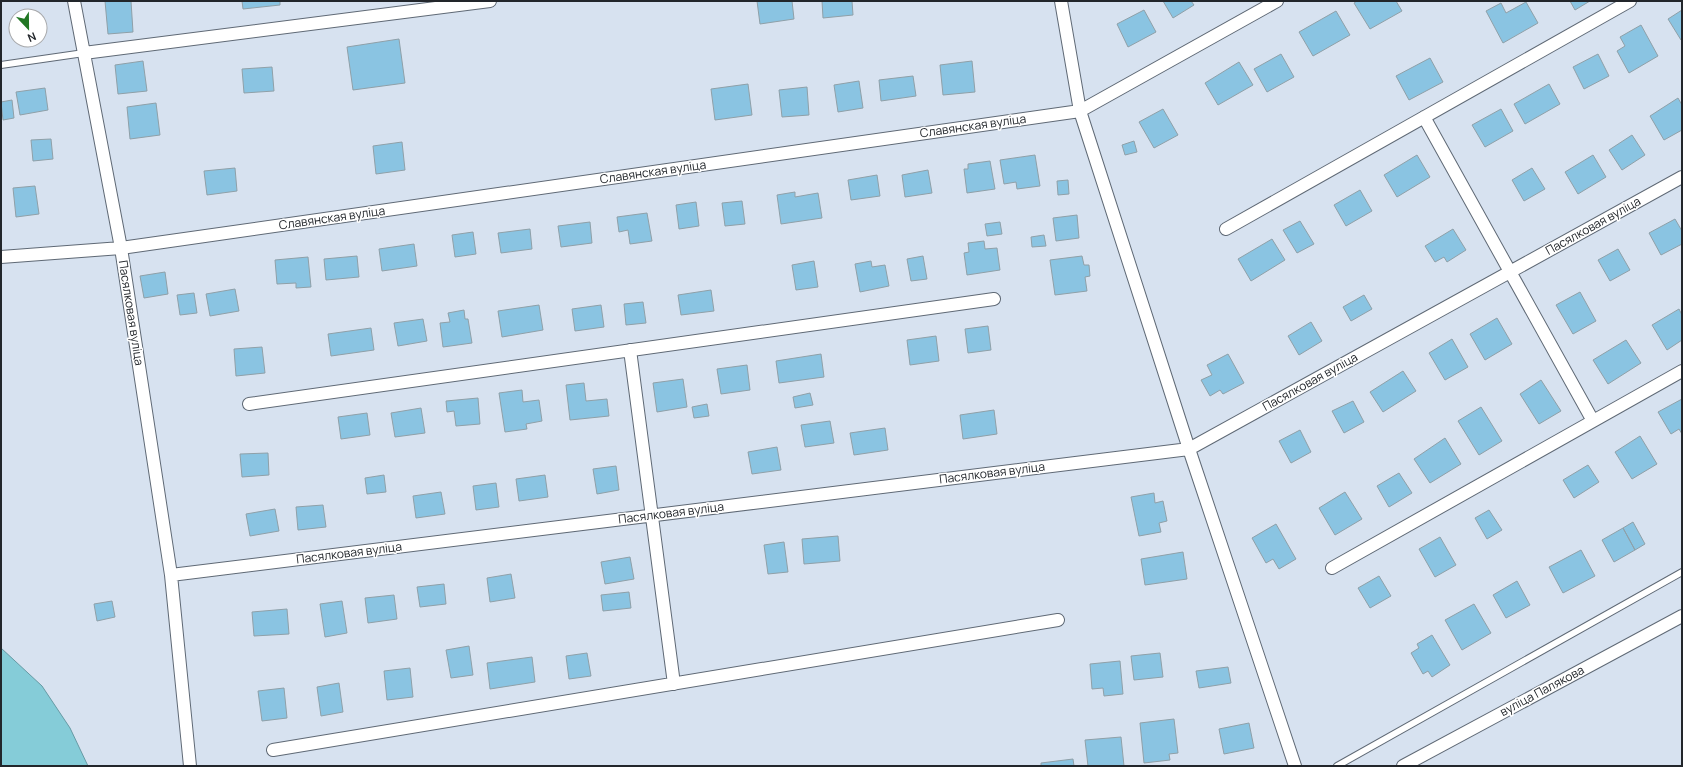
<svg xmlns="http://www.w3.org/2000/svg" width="1683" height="767" viewBox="0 0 1683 767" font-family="Manrope,sans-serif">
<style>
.water{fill:#85ccd8;stroke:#679aa4}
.building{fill:#8ac4e2;stroke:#8fa0a8}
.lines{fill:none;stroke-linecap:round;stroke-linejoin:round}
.service-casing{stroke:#5f6975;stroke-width:8}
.minor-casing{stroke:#5f6975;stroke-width:14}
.service{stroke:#fff;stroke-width:6}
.minor{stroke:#fff;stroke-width:12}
.labels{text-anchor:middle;stroke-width:3;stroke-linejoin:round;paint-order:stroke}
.street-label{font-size:12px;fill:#22262b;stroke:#fff}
</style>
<rect width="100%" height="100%" fill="#d7e2f0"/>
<path class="water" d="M1,648L42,686L70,728L88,766H1Z"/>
<path class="building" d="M105,1H131L133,32L108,34Z
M242,1H280V5L243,9Z
M757,1H792L794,19L760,24Z
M822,1H852L853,15L823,18Z
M1163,1H1191L1194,5L1173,18Z
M1357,1H1396L1402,11L1370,29L1354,3Z
M1570,1H1590L1575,10Z
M1526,2L1538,23L1503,43L1486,11L1501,3L1506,13Z
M1144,10L1156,32L1128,47L1117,24Z
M1682,10V40H1681L1668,19Z
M1336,11L1350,35L1313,56L1299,32Z
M1641,25L1658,56L1629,73L1617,51L1625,46L1620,37Z
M399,39L405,83L353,90L347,47Z
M1281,54L1294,77L1267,92L1254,69Z
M1598,54L1609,76L1584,89L1573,67Z
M1430,58L1443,82L1409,100L1396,76Z
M143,61L147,91L118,94L115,65Z
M972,61L975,92L943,95L940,65Z
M1239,62L1253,85L1218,105L1205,83Z
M272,67L274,91L244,93L242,69Z
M913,76L916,96L881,101L879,80Z
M859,81L863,108L838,112L834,85Z
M748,84L752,115L715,120L711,89Z
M1549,84L1560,104L1525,124L1514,104Z
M807,87L809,115L782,117L779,90Z
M45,88L48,110L20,115L16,92Z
M1678,98L1682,105V130L1664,140L1650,116Z
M12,100L14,118L3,120L1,102Z
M156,103L160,135L130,139L127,107Z
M1163,109L1178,135L1154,148L1139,122Z
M1501,109L1513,131L1485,147L1472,125Z
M1632,135L1645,155L1622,170L1609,150Z
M51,139L53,159L33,161L31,140Z
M1134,141L1137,152L1125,155L1122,145Z
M402,142L405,170L376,174L373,146Z
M1035,155L1040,186L1017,189L1016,182L1004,184L1000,160Z
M1417,155L1430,177L1397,197L1384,175Z
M1593,155L1606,177L1578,194L1565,172Z
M990,161L995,189L967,193L964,169H968V164Z
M235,168L237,191L207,195L204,171Z
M1532,168L1545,189L1524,201L1512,180Z
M928,170L932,193L905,197L902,175Z
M877,175L880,196L851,200L848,180Z
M1068,180L1069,194L1058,195L1057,181Z
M35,186L39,214L16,217L13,188Z
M1360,190L1372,211L1346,226L1334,205Z
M795,192V197L818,193L822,218L781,224L777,195Z
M742,201L745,224L725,226L722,203Z
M696,202L699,226L679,229L676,205Z
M647,213L652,241L630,244L628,230L619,232L617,217Z
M1077,215L1079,238L1056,241L1053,218Z
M1675,219L1682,231V244L1661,255L1649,233Z
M1300,221L1314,244L1297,253L1283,230Z
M590,222L592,243L561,247L558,226Z
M1000,222L1002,234L987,236L985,224Z
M530,229L532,249L501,253L498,233Z
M1453,229L1466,250L1447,262L1444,257L1435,262L1425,246Z
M473,232L476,254L455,257L452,235Z
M1044,235L1046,246L1032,247L1031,237Z
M1272,239L1285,260L1251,281L1238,259Z
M984,241L985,249L997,248L1000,270L967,275L964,253L969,252L968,243Z
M414,244L417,266L382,271L379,249Z
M1618,249L1630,270L1610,281L1598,260Z
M357,256L359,277L326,280L324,259Z
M923,256L927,279L911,281L907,259Z
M1082,256L1084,265H1089L1090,276L1085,277L1087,291L1055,295L1050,260Z
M308,257L311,287L296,288V283L277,284L275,260Z
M814,261L818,287L796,290L792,265Z
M871,261L872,267L885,265L889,286L860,292L855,264Z
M165,272L168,294L144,298L140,276Z
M235,289L239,311L210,316L206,294Z
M711,290L714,311L681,315L678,295Z
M1580,292L1596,321L1573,334L1556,305Z
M194,293L197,313L180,315L177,295Z
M1364,295L1372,309L1351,321L1343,307Z
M643,302L646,323L626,325L624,304Z
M539,305L543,330L502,337L498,311Z
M601,305L604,327L575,331L572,309Z
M1679,309L1682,315V340L1667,350L1652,325Z
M464,310L465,319H468L472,343L443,347L440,323L450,322L448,313Z
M1497,318L1512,344L1485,360L1470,334Z
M423,319L427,341L398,346L394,323Z
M1311,322L1322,341L1299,355L1288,336Z
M988,326L991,350L968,353L965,329Z
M371,328L374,350L331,356L328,334Z
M936,336L939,361L910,365L907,340Z
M1452,339L1468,367L1445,380L1429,353Z
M1626,340L1641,363L1608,384L1593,360Z
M262,347L265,373L236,376L234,349Z
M821,354L824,377L779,383L776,361Z
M1228,354L1244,383L1223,394L1220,390L1210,396L1201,380L1212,375L1207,365Z
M747,365L750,390L721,394L717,369Z
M1403,371L1416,391L1383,412L1370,392Z
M683,379L687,407L657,412L653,383Z
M1541,380L1561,411L1539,424L1520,394Z
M584,383L586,401L607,399L609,416L570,420L566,385Z
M522,390L523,402L539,400L542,421L526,424L527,429L505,432L499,393Z
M810,393L813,405L795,408L793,397Z
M478,398L480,424L456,426L454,411L447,412L446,401Z
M1682,399V434L1679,429L1671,434L1658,412Z
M1353,401L1364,422L1344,433L1332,411Z
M707,404L709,416L694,418L692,407Z
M1481,407L1502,441L1479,455L1458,421Z
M421,408L425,433L395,437L391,413Z
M994,410L997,434L963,439L960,415Z
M367,413L370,435L341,439L338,417Z
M830,421L834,443L805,447L801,425Z
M885,428L888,450L854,455L850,433Z
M1300,430L1311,452L1291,463L1279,441Z
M1640,436L1657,464L1632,479L1615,452Z
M1445,438L1461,464L1430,483L1414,459Z
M777,447L781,470L752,474L748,452Z
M268,453L269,475L242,477L240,454Z
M1588,465L1599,482L1574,498L1563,480Z
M616,466L619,490L597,494L593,469Z
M1399,473L1412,493L1389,507L1377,486Z
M384,475L386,492L367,494L365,478Z
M545,475L548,497L519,501L516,479Z
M496,483L499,507L476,510L473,486Z
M441,492L445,514L416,518L413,496Z
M1345,492L1362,519L1335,535L1319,508Z
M1154,493L1155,503L1163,501L1167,521L1159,523L1161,532L1139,536L1131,497Z
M323,505L326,527L298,530L296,507Z
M275,509L279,531L250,536L246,514Z
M1489,510L1502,530L1487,539L1475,518Z
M1633,522L1645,544L1635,550L1623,528Z
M1276,524L1296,559L1279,569L1273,559L1266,563L1252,538Z
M1623,528L1635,550L1614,562L1602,540Z
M838,536L840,561L804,564L802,539Z
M1440,537L1456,565L1435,577L1419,549Z
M784,542L788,572L768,574L764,545Z
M1581,550L1595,576L1563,593L1549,567Z
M1183,552L1187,579L1145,585L1141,559Z
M630,557L634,579L605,584L601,562Z
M511,574L515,598L490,602L487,578Z
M1379,576L1391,596L1370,608L1358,588Z
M1517,581L1530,605L1506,618L1493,595Z
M444,584L446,604L420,607L417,587Z
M629,592L631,608L603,611L601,595Z
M394,595L397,619L368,623L365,598Z
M112,601L115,617L97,621L94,604Z
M342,601L347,633L325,637L320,604Z
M1474,604L1491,633L1462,650L1445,620Z
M287,609L289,634L254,636L252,612Z
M1432,635L1450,665L1432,677L1428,671L1423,674L1411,653L1419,648L1417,644Z
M469,646L473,675L451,678L446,650Z
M587,653L591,676L569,679L566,656Z
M1160,653L1163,677L1134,680L1131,656Z
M532,657L535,682L490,689L487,663Z
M1120,661L1123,694L1104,696L1103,688L1092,689L1090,664Z
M1228,667L1231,683L1199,688L1196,671Z
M410,668L413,697L387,700L384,671Z
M339,683L343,712L321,716L317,687Z
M284,688L287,718L262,721L258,691Z
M1174,719L1178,753L1169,754L1170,760L1144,763L1140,723Z
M1249,723L1254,748L1224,754L1219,729Z
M1121,737L1124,766H1088L1085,740Z
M1073,759L1074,766H1041V763Z"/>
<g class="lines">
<g class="service-casing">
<path id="service" d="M1,65L84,53
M1337,766L1682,572"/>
</g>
<g class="minor-casing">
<path id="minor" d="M74,1L121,248L171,575L1189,449L1682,177
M1061,1L1080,111L1189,449L1295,766
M84,53L490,1
M1424,117L1593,421
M1226,229L1630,1
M1,257L121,248L1080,111L1277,1
M630,350L674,684
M249,404L994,299
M1332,568L1682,371
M171,575L190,766
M273,750L1058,620
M1403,766L1682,616"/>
</g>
<use href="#service" class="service"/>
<use href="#minor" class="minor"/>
</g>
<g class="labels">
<g class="street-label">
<text transform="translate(973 126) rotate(-8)" y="4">Славянская вуліца</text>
<text transform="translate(653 172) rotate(-8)" y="4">Славянская вуліца</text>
<text transform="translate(332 218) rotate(-8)" y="4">Славянская вуліца</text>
<text transform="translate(1593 226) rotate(-29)" y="4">Пасялковая вуліца</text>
<text transform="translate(131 313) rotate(81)" y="4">Пасялковая вуліца</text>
<text transform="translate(1310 382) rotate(-29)" y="4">Пасялковая вуліца</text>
<text transform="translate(992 473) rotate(-7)" y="4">Пасялковая вуліца</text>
<text transform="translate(671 513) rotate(-7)" y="4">Пасялковая вуліца</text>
<text transform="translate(349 553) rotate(-7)" y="4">Пасялковая вуліца</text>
<text transform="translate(1542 691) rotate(-28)" y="4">вуліца Палякова</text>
</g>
</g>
<rect width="1683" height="767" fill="none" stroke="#22262b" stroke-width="4"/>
<g transform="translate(28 28) rotate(158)"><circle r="19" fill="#ffffff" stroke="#a7a8aa"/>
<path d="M0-3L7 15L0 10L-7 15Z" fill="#217723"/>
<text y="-6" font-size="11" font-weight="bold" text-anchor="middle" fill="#22262b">N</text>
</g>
</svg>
